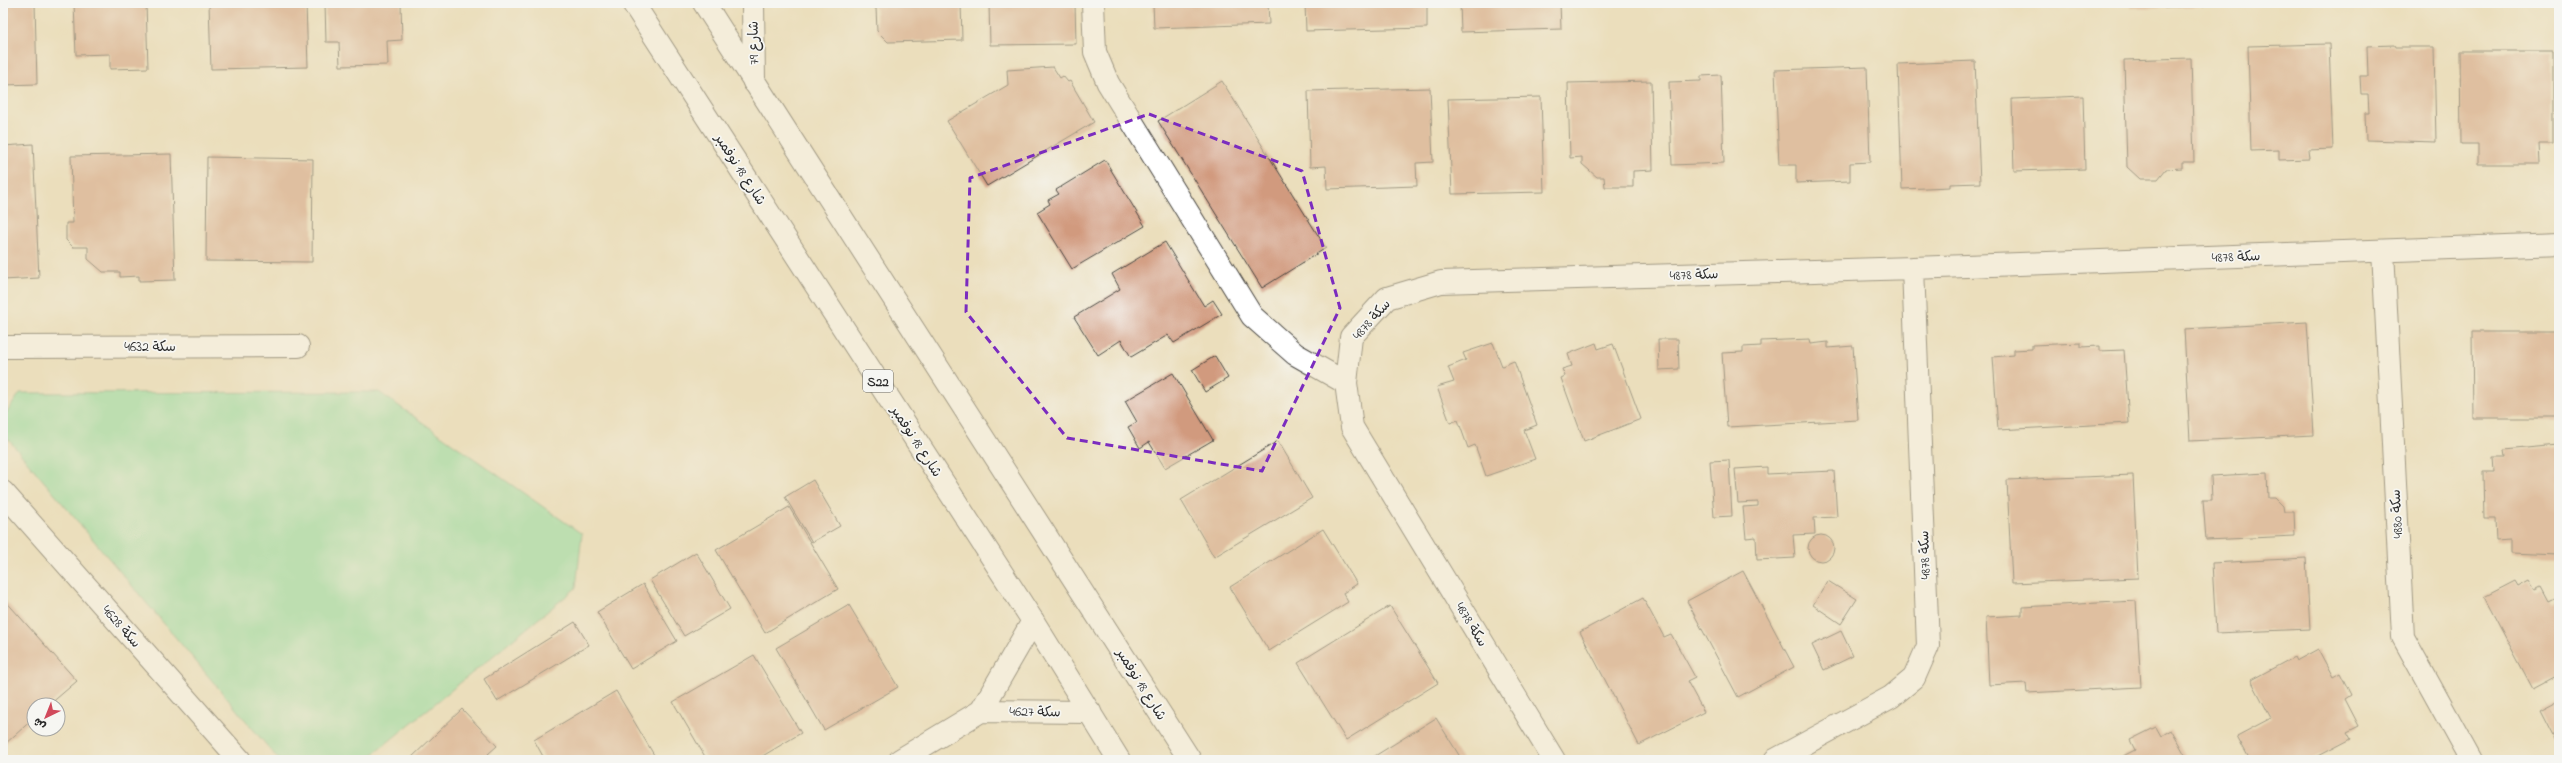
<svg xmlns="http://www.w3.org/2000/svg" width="2562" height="763" viewBox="0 0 2562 763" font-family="'Indie Flower','Playpen Sans Arabic',sans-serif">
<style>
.green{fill:#86dea3;stroke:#588467}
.building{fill:#d19a7e}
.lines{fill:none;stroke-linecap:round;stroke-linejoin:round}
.street-casing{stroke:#484641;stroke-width:24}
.primary-casing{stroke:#484641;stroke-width:24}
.street{stroke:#fff;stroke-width:22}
.primary{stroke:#fff;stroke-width:22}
.marked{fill:none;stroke:#7b2cbf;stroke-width:3;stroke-dasharray:8 5;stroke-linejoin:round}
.labels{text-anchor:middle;stroke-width:3.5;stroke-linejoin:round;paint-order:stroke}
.shield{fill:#f6f6f2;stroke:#686867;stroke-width:1}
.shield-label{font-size:13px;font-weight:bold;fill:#2b2b2b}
.street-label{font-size:14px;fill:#2b2b2b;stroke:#f6f6f2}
</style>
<rect width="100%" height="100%" fill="#f6f6f2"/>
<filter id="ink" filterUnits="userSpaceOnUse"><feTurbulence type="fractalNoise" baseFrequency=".025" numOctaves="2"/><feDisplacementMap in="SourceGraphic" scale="8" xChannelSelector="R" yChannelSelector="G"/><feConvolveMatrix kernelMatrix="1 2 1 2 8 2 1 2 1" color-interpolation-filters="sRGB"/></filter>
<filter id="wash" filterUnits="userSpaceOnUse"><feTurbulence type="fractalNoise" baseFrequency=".012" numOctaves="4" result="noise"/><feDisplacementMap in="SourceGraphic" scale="16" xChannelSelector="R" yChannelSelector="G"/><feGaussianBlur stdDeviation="0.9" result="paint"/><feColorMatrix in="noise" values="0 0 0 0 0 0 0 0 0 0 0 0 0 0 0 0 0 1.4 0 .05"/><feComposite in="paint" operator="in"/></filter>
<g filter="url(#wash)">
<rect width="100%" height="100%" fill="#ebdebc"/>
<path class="green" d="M379,392L582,534L576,588L366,760H279L3,433V418L20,393Z"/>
<g id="blocks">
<path class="building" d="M3,3H35L37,84L3,85Z
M74,3H146L148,68L110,69V54L76,55Z
M209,3H306L308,67L211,69Z
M325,3H401L402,40L387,41L388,65L340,66L339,42H326Z
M874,3H961L962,40L888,42L877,31L876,8H874Z
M989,3H1075L1076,44L990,45Z
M1153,3H1268L1269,24L1154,28Z
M1305,3H1427V28L1306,31Z
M1460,3H1560L1561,29L1461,32Z
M1754,3H1850V4L1754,6Z
M2131,3H2203L2204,6L2131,8Z
M2363,3H2383V6H2363Z
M2329,44L2333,149L2308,150L2309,159L2279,160V150L2251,151L2248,46Z
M2394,45L2395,47H2434L2436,142L2366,140L2365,113H2369L2368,94H2361L2360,76H2368L2367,46Z
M2460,51H2553V144H2539L2540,164H2478V144H2461Z
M2191,58L2194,162H2182V168L2166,169L2158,179H2140L2127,167L2124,60Z
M1975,61L1980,183L1950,184V187L1902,189L1898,64Z
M1053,67L1060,78L1063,76L1068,82L1070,81L1094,122L987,186L947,121L1008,85L1007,70Z
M1867,67L1870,162L1850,163V181L1796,183V165H1779L1775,70Z
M1721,75L1724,163L1672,165L1669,82L1701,81V76Z
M1222,81L1326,248L1262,288L1158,121Z
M1651,81L1653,170L1633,171V187H1605L1604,177H1597L1582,164V157L1570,158L1568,83Z
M1430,88L1433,162L1416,163L1417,186L1327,189L1326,166L1310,167L1308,91Z
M2083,96L2085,169L2014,171L2012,99Z
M1541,97L1544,192L1452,194L1448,99Z
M33,144L39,278L3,280V146Z
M171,154L175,280L139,281V276L120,277V272H103L88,259V247H73L66,240V223H73L71,156Z
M207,157L313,159L312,262L206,261Z
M1105,160L1145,226L1072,269L1037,212L1050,204L1048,200L1059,194L1056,190Z
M1165,242L1204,306L1213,300L1222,314L1174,343L1168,335L1131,357L1121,340L1098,355L1074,317L1120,289L1112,274Z
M2307,322L2314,435L2190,441L2184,329Z
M2472,332H2559V418H2473Z
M1658,339H1678L1679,369L1659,370Z
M1810,339L1811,344L1828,342V348L1853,346L1858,420L1727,427L1722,353L1743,352V347L1761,346V341Z
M1493,343L1502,366L1514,361L1537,425L1524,430L1535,459L1486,476L1475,445L1468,448L1458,420L1450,423L1437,387L1454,382L1448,367L1466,360L1463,353Z
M1596,343L1598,349L1613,344L1641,419L1584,441L1561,378L1565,376L1562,369L1572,366L1568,354Z
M2081,343V347L2099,346V351L2124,350L2129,423L1998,430L1993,357L2014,355V350L2032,349V345Z
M1215,356L1228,378L1205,392L1192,370Z
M1173,373L1213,440L1165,468L1149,442L1140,448L1128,427L1137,422L1125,401Z
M1278,441L1312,498L1214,557L1181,500Z
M2559,445V555L2511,553V540L2496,541L2495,519H2484L2483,472H2494L2493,457H2505L2504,450Z
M1729,460L1732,516L1714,517L1710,461Z
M1767,467V474L1834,471L1837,517L1814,518L1815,534L1793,535L1795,558L1757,560L1756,537L1746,538L1743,507L1758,506V502L1738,503L1735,469Z
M2267,473L2268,498H2275L2283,506L2284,512H2294L2295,536L2206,540L2203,500H2212L2211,476Z
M2133,475L2138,578L2012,583L2007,480Z
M813,480L840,526L812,542L785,497Z
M789,507L838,589L765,633L716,550Z
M1323,529L1357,584L1343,593L1348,602L1269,651L1230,587Z
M1808 548a13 13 0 1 1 26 0a13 13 0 1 1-26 0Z
M696,552L730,609L684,636L650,580Z
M2306,558L2310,629L2216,633L2212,563Z
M1743,571L1794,667L1738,697L1687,601Z
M2529,580L2535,590L2541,587L2549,602L2559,597V675L2533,689L2484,597L2515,581L2518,586Z
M1828,581L1857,599L1841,624L1813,605Z
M643,584L677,641L631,669L597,612Z
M3,598L77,681L49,705H34V718L5,744L3,741Z
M1643,598L1664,637L1671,634L1695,677L1687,681L1704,712L1639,745L1580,632Z
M2136,601L2141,687L2027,693L2026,683L1989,685L1986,617L2022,615V607Z
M849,605L898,687L824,730L776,648Z
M1390,606L1438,683L1346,740L1298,663Z
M575,622L589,645L497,701L484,679Z
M1841,631L1853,656L1824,670L1812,645Z
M2318,649L2333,677L2340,673L2351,695L2345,699L2359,726L2347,732L2351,739L2311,760H2250L2237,736L2271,718L2251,680L2294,657L2296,661Z
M754,655L801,733L756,760H707L673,702Z
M616,691L657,760H545L534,740Z
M2559,701V748L2540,711Z
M462,709L497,746L488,754L494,760H409Z
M1436,718L1462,760H1371L1370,759Z
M2156,727L2161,736L2171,730L2188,760H2125L2123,756L2135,750L2130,740Z"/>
</g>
</g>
<g filter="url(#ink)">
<use href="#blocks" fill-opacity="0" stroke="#484641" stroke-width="1"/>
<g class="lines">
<g class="street-casing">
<path id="street" d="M753,3L754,82
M1093,3L1095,52L1108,83L1252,316L1295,354L1346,383
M2383,251L2403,637L2471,760
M3,347L298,346
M3,492L240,760
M981,711L1090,712
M900,760L981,711L1033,621
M1554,760L1352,427L1346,383L1351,337L1387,298L1441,282L1913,268L2559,244
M1775,760L1891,697L1914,678L1928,646L1913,268"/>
</g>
<g class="primary-casing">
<path id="primary" d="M633,3L1033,621L1119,760
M704,3L1190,760"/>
</g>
<use href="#street" class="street"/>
<use href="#primary" class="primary"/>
</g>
</g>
<path d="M0 0H2562V763H0ZM1149,114L1302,171L1340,308L1262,471L1067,438L966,312L970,178Z" fill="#ebdebc" fill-opacity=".55" fill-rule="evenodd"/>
<path class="marked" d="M1149,114L1302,171L1340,308L1262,471L1067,438L966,312L970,178Z"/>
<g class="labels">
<rect class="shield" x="863" y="370" width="30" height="22" rx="3"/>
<g class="shield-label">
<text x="878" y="386">S22</text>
</g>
<g class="street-label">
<text transform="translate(753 43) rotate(-91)" y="5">79 شارع</text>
<text transform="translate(741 169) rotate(57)" y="5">شارع 18 نوفمبر</text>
<text transform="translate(2236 256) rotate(-2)" y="5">سكة 4878</text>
<text transform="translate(1694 274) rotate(-2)" y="5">سكة 4878</text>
<text transform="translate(1371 319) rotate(-48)" y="5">سكة 4878</text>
<text x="150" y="351">سكة 4632</text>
<text transform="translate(917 441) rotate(57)" y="5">شارع 18 نوفمبر</text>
<text transform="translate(2396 514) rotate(-93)" y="5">سكة 4880</text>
<text transform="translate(1924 555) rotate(-92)" y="5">سكة 4878</text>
<text transform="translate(1472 624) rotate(59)" y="5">سكة 4878</text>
<text transform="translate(122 626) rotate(49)" y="5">سكة 4628</text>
<text transform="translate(1142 684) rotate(58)" y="5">شارع 18 نوفمبر</text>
<text transform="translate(1035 711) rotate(1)" y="5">سكة 4627</text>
</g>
</g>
<rect width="2562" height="763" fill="none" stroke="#f6f6f2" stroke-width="16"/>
<g transform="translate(46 717) rotate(223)"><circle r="19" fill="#f6f6f2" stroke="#a5a5a2"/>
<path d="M0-3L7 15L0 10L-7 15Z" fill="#d1495b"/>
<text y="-6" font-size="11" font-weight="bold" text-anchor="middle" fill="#2b2b2b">ش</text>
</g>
</svg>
